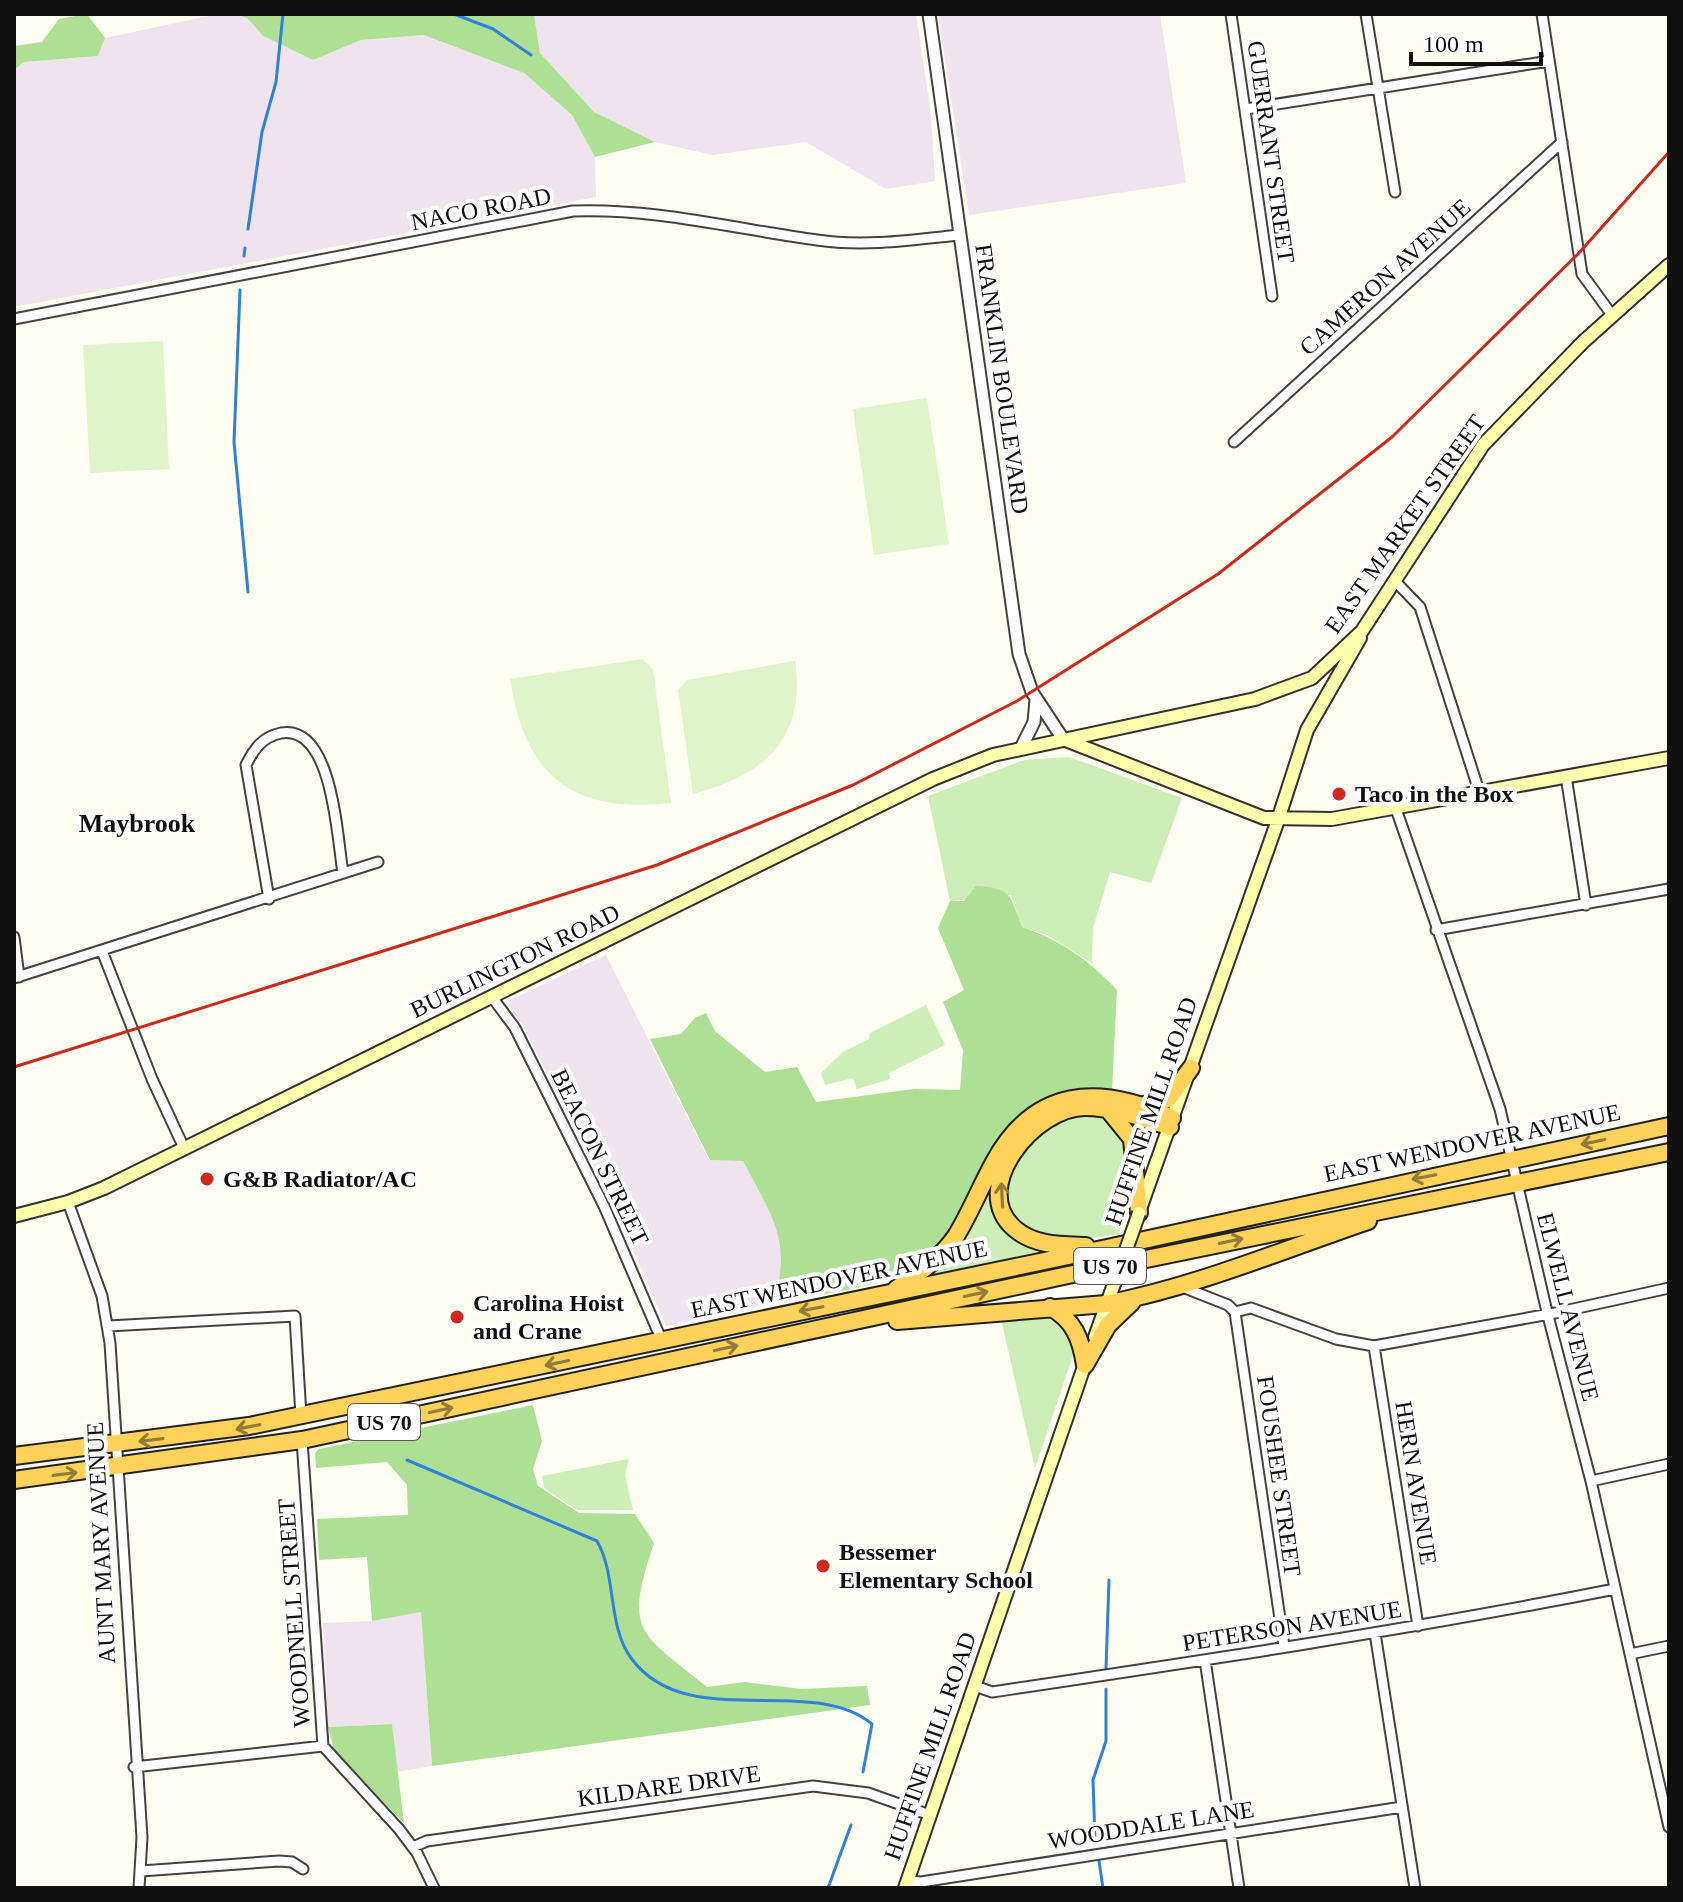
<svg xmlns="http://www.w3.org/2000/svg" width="1683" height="1902" viewBox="0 0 1683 1902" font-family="'Times New Roman',serif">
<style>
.industrial{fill:#efe3ee}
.green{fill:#cdeeb7}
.forest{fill:#ade095}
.pitch{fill:#e0f4ca}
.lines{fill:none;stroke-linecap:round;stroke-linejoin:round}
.stream{stroke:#3281d9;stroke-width:3}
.minor-casing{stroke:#434343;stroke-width:13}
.tertiary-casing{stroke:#434343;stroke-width:15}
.secondary-casing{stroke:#323232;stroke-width:16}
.trunk-casing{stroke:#212121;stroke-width:20}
.minor{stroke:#fff;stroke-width:9}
.tertiary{stroke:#fff;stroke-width:11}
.secondary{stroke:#feffad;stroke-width:12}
.trunk{stroke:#ffd259;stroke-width:16}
.rail{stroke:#cd281a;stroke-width:3}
.secondary-bridge-casing{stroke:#323232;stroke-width:16;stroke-linecap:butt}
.secondary-bridge{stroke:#feffad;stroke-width:12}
.oneway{stroke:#937b38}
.poi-dot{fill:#cd281a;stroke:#fff;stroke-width:3}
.labels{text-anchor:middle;stroke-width:8;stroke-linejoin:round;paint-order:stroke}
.shield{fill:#fff;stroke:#585858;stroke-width:2}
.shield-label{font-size:22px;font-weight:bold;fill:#101010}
.street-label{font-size:24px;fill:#101010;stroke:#fff}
.poi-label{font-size:24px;font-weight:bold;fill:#101010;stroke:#fff;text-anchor:start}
.neighbourhood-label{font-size:26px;font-weight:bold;fill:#101010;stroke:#fff}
</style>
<rect width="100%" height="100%" fill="#fffef2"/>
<path class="industrial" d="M218,14H237L248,19L263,36L313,60L361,40L424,35L524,73L572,115L595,157L596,197L14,307V70L24,62L98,56L105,38Z
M534,14H916L931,115L935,181L886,189L806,142L713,155L655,142L594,112L540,53Z
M938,14H1160L1186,183L969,215Z
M606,955L709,1160L743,1161L775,1221L784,1253L782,1276L772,1303L666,1326L617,1213L522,1024L509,1006L510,1000Z
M421,1612L432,1766L396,1772L392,1724L328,1727L323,1623L372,1621Z"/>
<path class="green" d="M1069,757L1182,798L1151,883L1110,872L1093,928L1092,963L1047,935L1022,927L1011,895L950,901L928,796L1024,760Z
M926,1005L945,1045L889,1073L890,1079L857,1089L853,1078L825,1085L821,1073L843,1052L869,1039L870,1033Z
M1079,1115L1106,1118L1128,1142L1131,1189L1119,1234C1089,1239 1049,1245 1022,1227C984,1200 1020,1143 1050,1126C1059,1121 1069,1118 1079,1115Z
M995,1172L994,1190L1037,1252L924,1279Z
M1045,1317L1064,1328L1074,1352L1035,1468L1001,1319Z
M629,1459L625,1475L633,1510H577L544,1488L542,1476Z"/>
<path class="forest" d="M87,14L105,38L98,56L24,62L14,70V46L42,42L59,19Z
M237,14H534L540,53L594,112L655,142L595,157L572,115L524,73L424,35L361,40L313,60L263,36L248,19Z
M976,886C1012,888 1010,895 1022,927C1060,940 1089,960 1117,990L1112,1091C985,1073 996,1205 923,1261C887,1289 817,1294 772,1303C795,1244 770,1213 743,1161L710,1160L650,1039L681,1034L695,1018L706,1013L715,1031L765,1072L797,1067L816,1102L914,1089L960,1090L963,1050L943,1002L964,990L938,928L950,901H964Z
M533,1405L542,1441L533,1469L538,1486L579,1513L635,1514L654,1543C624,1633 638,1631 707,1687L745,1682L801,1689L867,1686L870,1705L432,1766L421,1612L372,1621L367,1557L319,1560L317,1519L408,1515L407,1485L387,1462L316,1468L315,1453L319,1449Z
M392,1724L404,1823L335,1753L328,1727Z"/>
<path class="pitch" d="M163,341L169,469L90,473L83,345Z
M927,398L949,544L874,555L853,409Z
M642,659L653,669L671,803C573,814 525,777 510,679Z
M795,661C806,739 765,775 693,794L678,690L687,680Z"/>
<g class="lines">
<path class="stream" d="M454,14L493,29L531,55
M248,229L262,132L276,82L283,14
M244,256L245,248
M240,290L234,442L248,592
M407,1460L597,1541C617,1576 607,1625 631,1658C686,1734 811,1673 872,1724L863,1772
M1106,1668L1109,1580
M1095,1841L1093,1780L1106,1741V1689
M1099,1861L1103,1888
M828,1888L851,1825"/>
<g class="minor-casing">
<path id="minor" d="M1231,14L1272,296
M1366,14L1395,192
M1542,14L1582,274L1612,315
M1246,109L1549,61
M14,319L573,211C656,208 735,229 817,240C864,247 912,240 959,235
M1234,442L1562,142
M1394,580L1420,607L1479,791
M1566,776L1586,905
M1395,806L1500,1109L1547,1312L1591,1481L1669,1827
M269,899L246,765C254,749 262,737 281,733C333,724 337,838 343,873
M1436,930L1669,889
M14,937L19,977
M102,951L152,1079L184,1148
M14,978L378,862
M492,997L515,1028L604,1206L662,1341
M68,1202L102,1296L110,1343L142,1837L139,1888
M1185,1288L1228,1305L1235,1312L1251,1308L1336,1339L1374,1346L1555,1313L1669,1288
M1235,1312L1284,1646
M108,1326L295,1316L301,1416
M1374,1346L1418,1626
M302,1440L323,1746L399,1829L417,1853L434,1888
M1591,1481L1669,1464
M1375,1633L1415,1888
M1630,1654L1669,1646
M1205,1660L1239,1888
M975,1686L992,1692C1200,1661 1408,1630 1615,1589
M134,1767L323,1746
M413,1847L427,1841L813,1786L868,1793L930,1815
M141,1871L279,1861L292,1862L303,1869
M907,1881L921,1882L1402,1807"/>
</g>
<g class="tertiary-casing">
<path id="tertiary" d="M929,14L1019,654L1032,692L1063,739
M1021,748L1034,722L1036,700"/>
</g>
<g class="secondary-casing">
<path id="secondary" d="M1063,739L1264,818L1332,819L1669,758
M1140,1209L1278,820L1307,730L1360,638
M14,1216L68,1202L104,1188L933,779L993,755L1255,699L1312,678L1362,631L1483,445L1583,342L1669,265
M1095,1337L1114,1284
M905,1888L1087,1358"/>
</g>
<g class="trunk-casing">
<path id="trunk" d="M1144,1105L1168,1099L1191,1068
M1110,1112L1132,1139L1139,1213
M1086,1246C1061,1245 1035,1246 1015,1229C967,1188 1035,1106 1086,1107C1112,1107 1145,1118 1170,1127
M896,1289C918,1274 941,1258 956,1236C970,1213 980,1188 993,1164C1034,1087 1099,1084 1172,1118
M1050,1307C1074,1320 1081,1339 1085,1365
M897,1321L1106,1304C1197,1286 1280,1251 1368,1221
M1085,1365L1108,1325L1132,1302
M14,1456L249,1426L1107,1248L1669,1126
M14,1480L302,1440L1068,1275L1669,1152"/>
</g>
<use href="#minor" class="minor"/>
<use href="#tertiary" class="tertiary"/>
<use href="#secondary" class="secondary"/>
<use href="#trunk" class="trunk"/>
<path class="rail" d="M14,1067L657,865L853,785L1017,701L1218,574L1392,437L1578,254L1669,152"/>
<g class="secondary-bridge-casing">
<path id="secondary-bridge" d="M1114,1284L1139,1213"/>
</g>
<use href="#secondary-bridge" class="secondary-bridge"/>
</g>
<defs><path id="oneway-shaft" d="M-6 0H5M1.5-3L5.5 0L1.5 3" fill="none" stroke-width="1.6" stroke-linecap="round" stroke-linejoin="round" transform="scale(2)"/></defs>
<g class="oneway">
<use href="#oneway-shaft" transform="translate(1593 1142) rotate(168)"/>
<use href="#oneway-shaft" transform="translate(1424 1177) rotate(169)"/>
<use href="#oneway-shaft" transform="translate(1002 1195) rotate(-93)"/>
<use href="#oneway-shaft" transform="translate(1231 1241) rotate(-12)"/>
<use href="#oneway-shaft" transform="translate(976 1294) rotate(-12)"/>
<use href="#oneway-shaft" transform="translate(811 1309) rotate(169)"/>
<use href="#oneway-shaft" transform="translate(726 1348) rotate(-12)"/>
<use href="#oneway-shaft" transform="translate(557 1363) rotate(168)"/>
<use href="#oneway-shaft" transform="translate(441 1410) rotate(-12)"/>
<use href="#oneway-shaft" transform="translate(248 1427) rotate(169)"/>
<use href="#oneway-shaft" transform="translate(151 1440) rotate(173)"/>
<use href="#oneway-shaft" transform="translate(65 1474) rotate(-7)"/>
</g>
<g class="poi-dot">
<circle cx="1339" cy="794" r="8"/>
<circle cx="207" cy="1179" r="8"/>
<circle cx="457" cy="1317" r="8"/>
<circle cx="823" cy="1566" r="8"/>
</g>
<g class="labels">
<g class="shield">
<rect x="1074" y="1248" width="72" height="36" rx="6"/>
<rect x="348" y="1404" width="72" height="36" rx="6"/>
</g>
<g class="shield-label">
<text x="1110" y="1274">US 70</text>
<text x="384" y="1430">US 70</text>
</g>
<g class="street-label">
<text transform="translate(1271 152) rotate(82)" y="8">GUERRANT STREET</text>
<text transform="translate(481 209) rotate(-11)" y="8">NACO ROAD</text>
<text transform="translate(1385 277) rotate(-42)" y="8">CAMERON AVENUE</text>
<text transform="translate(1002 379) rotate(82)" y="8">FRANKLIN BOULEVARD</text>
<text transform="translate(1405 524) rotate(-55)" y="8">EAST MARKET STREET</text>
<text transform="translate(515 961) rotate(-26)" y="8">BURLINGTON ROAD</text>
<text transform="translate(1151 1111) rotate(-71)" y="8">HUFFINE MILL ROAD</text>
<text transform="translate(1472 1143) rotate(-12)" y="8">EAST WENDOVER AVENUE</text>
<text transform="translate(600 1157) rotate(64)" y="8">BEACON STREET</text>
<text transform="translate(839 1279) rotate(-12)" y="8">EAST WENDOVER AVENUE</text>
<text transform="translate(1568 1307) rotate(76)" y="8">ELWELL AVENUE</text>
<text transform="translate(1279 1476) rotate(82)" y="8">FOUSHEE STREET</text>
<text transform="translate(1416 1483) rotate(81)" y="8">HERN AVENUE</text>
<text transform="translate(101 1543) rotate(-93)" y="8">AUNT MARY AVENUE</text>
<text transform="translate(294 1613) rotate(-94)" y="8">WOODNELL STREET</text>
<text transform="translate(1292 1626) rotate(-9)" y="8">PETERSON AVENUE</text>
<text transform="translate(930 1746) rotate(-71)" y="8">HUFFINE MILL ROAD</text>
<text transform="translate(669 1786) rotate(-8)" y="8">KILDARE DRIVE</text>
<text transform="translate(1151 1825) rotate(-9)" y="8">WOODDALE LANE</text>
</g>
<g class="poi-label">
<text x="1355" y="802">Taco in the Box</text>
<text x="223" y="1187">G&amp;B Radiator/AC</text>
<text x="473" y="1311">Carolina Hoist<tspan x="473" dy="28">and Crane</tspan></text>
<text x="839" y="1560">Bessemer<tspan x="839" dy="28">Elementary School</tspan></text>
</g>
<g class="neighbourhood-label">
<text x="137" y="832">Maybrook</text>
</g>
</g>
<rect width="1683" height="1902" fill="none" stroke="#101010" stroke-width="32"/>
<path d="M1411 52v12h130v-12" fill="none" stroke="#101010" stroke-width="4"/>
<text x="1423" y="52" font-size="24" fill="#101010" stroke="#ffffff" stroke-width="6" paint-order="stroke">100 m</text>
</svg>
